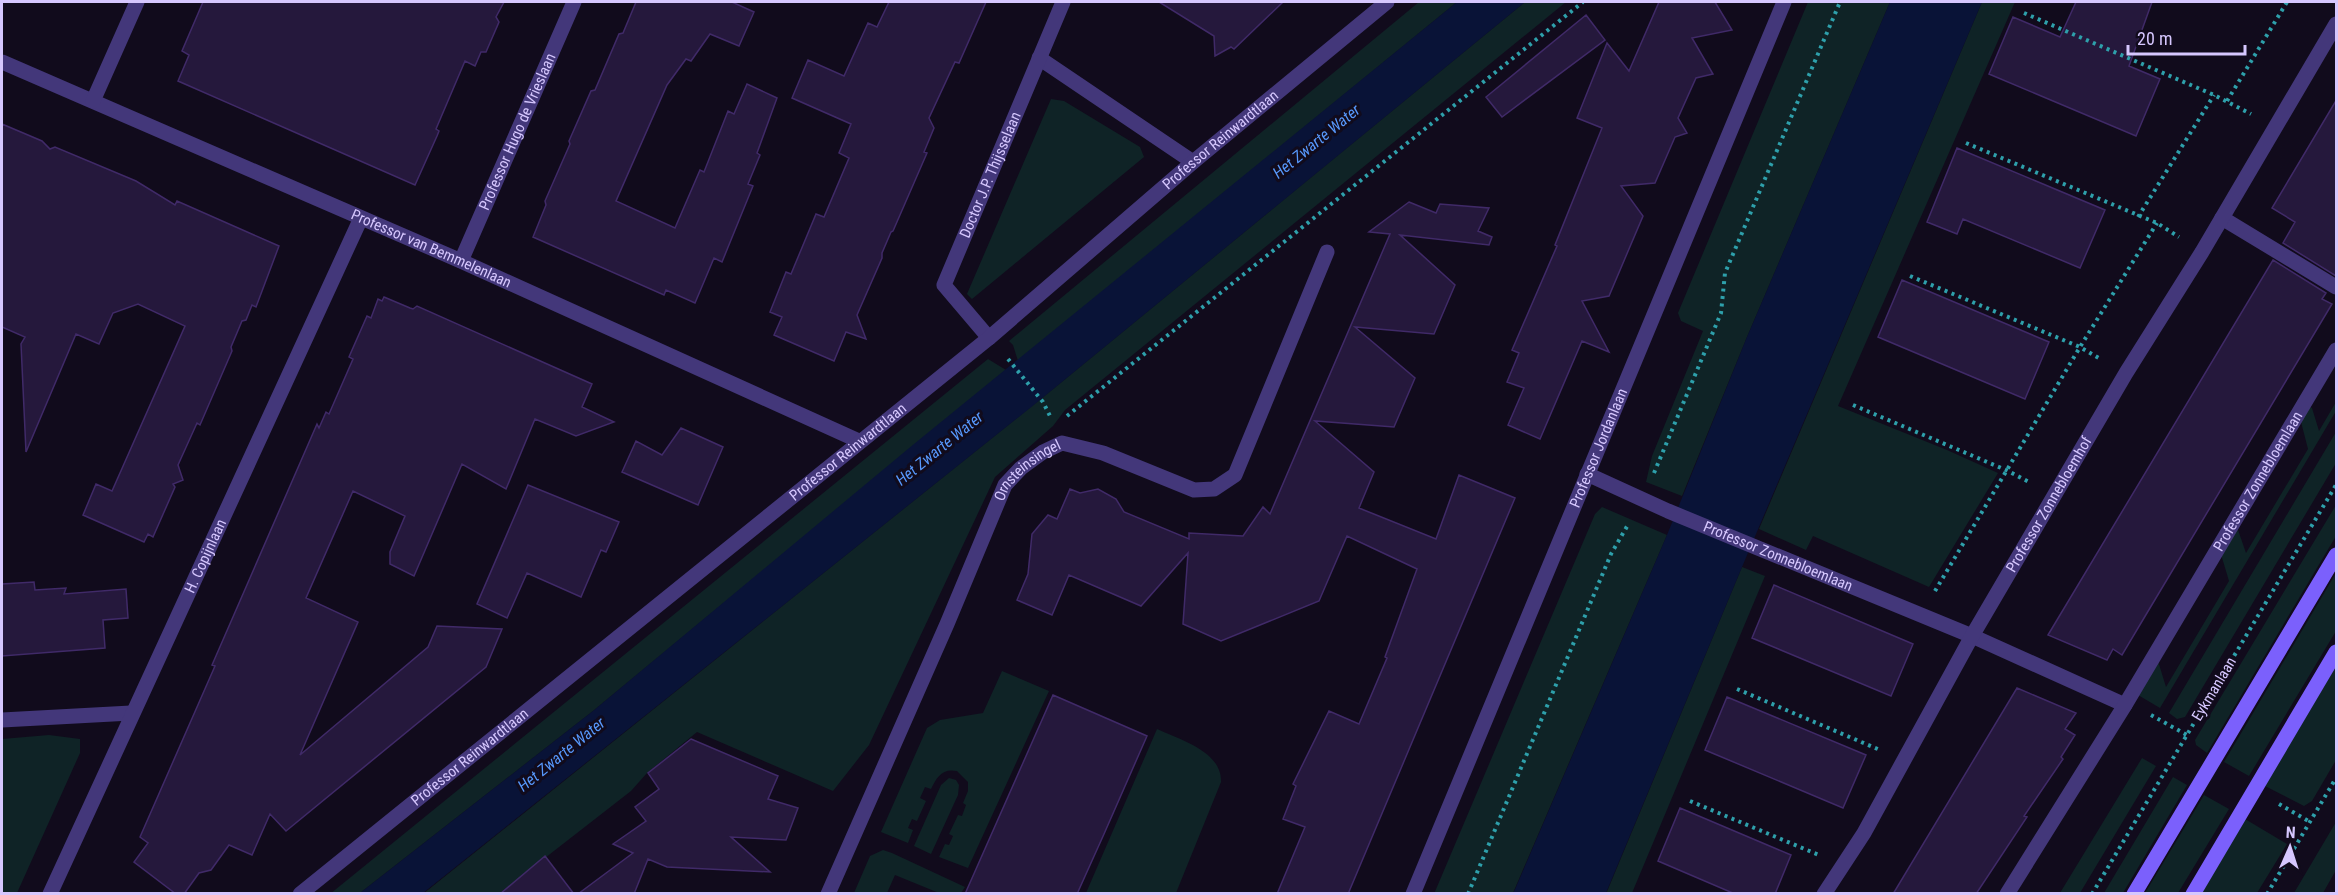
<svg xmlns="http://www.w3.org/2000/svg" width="2338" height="895" viewBox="0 0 2338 895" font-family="'Roboto Condensed',sans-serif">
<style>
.green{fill:#0f2326}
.water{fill:#091337}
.building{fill:#25183c;stroke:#402a68;stroke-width:1.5}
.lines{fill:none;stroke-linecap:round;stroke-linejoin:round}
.path{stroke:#2ea0ab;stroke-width:4;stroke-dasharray:3 4.5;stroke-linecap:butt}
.lane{stroke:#43377a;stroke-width:15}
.street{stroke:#43377a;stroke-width:15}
.secondary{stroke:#7b60fc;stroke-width:15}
.labels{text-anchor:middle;stroke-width:6;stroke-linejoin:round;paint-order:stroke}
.street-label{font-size:15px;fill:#d6c7fe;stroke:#110b1c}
.water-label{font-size:16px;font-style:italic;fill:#5798fc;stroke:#110b1c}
</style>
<rect width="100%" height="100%" fill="#110b1c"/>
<path class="green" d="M1419,2H1457L1018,361L1013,345L1009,341Z
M1525,2H1566L1065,410L1053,426L995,477L869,745L833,791L697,732L647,773L631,791L500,893L423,894L1047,394Z
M1808,2H1890L1747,337L1682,496L1646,482L1652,456L1703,331L1681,321L1678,313Z
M1982,2H2015L1838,406L1947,450L1998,473L1929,587L1813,536L1806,550L1759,529Z
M1051,99L1064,101L1140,147L1144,157L972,299L967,294Z
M988,359L1006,370L593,711L360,893L330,894Z
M2336,402V411L2160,708L2138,695L2158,661L2166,687L2229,581L2220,551L2236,524L2246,553L2308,449L2300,418L2308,406L2312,408L2319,431Z
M2336,432V463L2185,717L2177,719L2169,713Z
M2336,505V536L2207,753L2196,745L2195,740Z
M1602,507L1667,535L1513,893L1434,894L1595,514Z
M1742,567L1765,576L1632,893L1606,894Z
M2336,573V631L2249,776L2224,762Z
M2336,666V760L2312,801L2304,806L2265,786Z
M1002,671L1049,691L968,868L939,857L945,844L949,845L953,836L949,834L958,815L962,816L966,805L963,803L968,791V782L957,771C942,768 937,777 931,789L925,787L920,798L926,801L917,821L912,819L908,828L913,830L908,843L881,832L927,728L940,720L983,713Z
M1157,729C1180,740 1222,751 1221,782L1176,893H1086Z
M49,735L80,739V753L17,893H2V739Z
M2142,758L2156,766L2080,893H2060Z
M2173,777L2187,785L2123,893H2104Z
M949,778L956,780L959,785L958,795L931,854L914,846L941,785Z
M2204,795L2229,809L2178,893H2145Z
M2245,819L2287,844L2257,893L2201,894Z
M2336,822V870L2323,893H2294Z
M883,850L892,853L965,887L961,893H939L895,875L887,893H854L870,856Z"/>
<path class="water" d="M1457,2H1525L1035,404L423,893H360L593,711L914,444Z
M1890,2H1982L1742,567L1606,893L1513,894L1667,535L1747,337Z"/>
<path class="building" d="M203,2H504L496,17L499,22L486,52H481L475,66L465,61L436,129L439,131L437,136L415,185L178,81L189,55L182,51Z
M635,2H732L754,12L739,46L710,34L691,61L686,59L667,85L616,201L675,228L700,170L704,172L728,111L734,114L747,84L777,98L757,153L760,155L748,184L753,186L722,262L714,258L695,303L666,290L664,295L533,237L546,205L545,201L570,144L569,141L591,91L595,90L619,34L623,33L636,2Z
M889,2H986L959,63L955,62L929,118L934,128L924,152L927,153L893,231L891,232L882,253V258L857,315L866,339L846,332L834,361L774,335L782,317L770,312L786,272L791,274L816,214L824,217L849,158L839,153L851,124L792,98L808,60L844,76L868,23L877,27Z
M1159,2H1283L1234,49L1231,47L1215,56L1214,36Z
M1659,2H1715L1732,30L1692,38L1713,74L1696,78L1678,118L1687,133L1675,137L1655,183L1621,186L1643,216L1609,296L1582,301L1609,352L1582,341L1540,439L1508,425L1524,388L1507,382L1519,353L1512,350L1557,246L1555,245L1602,128L1577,118L1607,43L1629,71Z
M2076,2H2152L2129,66L2160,79L2136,136L1989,74L2013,17L2060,37Z
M1586,15L1605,40L1502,117L1486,97Z
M2337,99V276H2336L2283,243L2295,222L2272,208Z
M2,124L42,141L50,149L55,147L136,181L175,205L177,201L279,246L256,307L252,305L246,320L242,321L231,347L232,351L200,425L197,423L178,465L183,480L173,484L175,487L153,537L148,534L144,542L83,515L96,484L112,491L185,326L138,304L113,313L99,344L76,334L26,452L21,344L25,337L2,327Z
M1957,148L2105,210L2080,268L1963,219L1957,234L1927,222Z
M1409,202L1436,213L1440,204L1489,208L1478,231L1492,237L1489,245L1400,235L1455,285L1434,334L1355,327L1415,378L1394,427L1315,421L1374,472L1359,508L1436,539L1459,475L1515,498L1348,894H1277L1305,827L1283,819L1296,786L1293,784L1329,711L1359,724L1387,658L1385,657L1417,569L1347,536L1319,601L1221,641L1183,624L1188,553L1141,606L1069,575L1052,615L1017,600L1028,574L1032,534L1048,515L1057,519L1070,489L1080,493L1098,489L1116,499L1124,512L1189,539V533L1243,536L1263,507L1270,514L1390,234L1369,232Z
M2273,260L2326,293L2322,299L2332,304L2144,618L2122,655L2113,649L2107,660L2048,635Z
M1902,280L2049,342L2025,399L1878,337Z
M384,297L410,308L413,309L417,306L592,384L582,407L614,422L576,436L535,419L506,489L462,464L414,576L390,564V552L405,516L353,491L306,598L358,622L300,755L428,647L437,626L502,629L486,667L286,831L270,814L252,855L229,845L211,870L199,873L184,894H176L134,862L148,843L140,837L215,666L212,665L317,424L319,428L326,412L329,414L353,359L349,357L367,316L371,318L378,299L382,301Z
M681,428L723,447L698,505L622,472L636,441L662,455Z
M528,485L619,522L606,552L601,550L581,597L527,573L507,618L477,604Z
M34,582L35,590L66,588L64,594L126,589L128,618L103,620L105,648L2,656V584Z
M1774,585L1913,644L1891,696L1752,638Z
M2017,688L2076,713L2065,729L2075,735L2061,757L2063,759L2024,816L2027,817L1976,894H1893Z
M1053,695L1147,736L1104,834L1077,894H965Z
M1727,697L1866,755L1843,808L1705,750Z
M691,739L778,776L768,799L798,808L786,840L731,837L770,872L667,867L648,859L634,894H578L633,853L613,844L646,821L635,807L659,789L648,773Z
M1680,808L1791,855L1775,894H1735L1658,861Z
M545,856L574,894H500Z"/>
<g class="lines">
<path class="path" d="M2024,13L2214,95L2251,114
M2227,101L2287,2
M1966,143L2157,223L2179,237
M2138,217L2214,95
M1910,276L2080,347L2102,360
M1008,359L1043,402L1051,418
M1853,405L2006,470L2031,483
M1067,416L1583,2
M1654,473L1721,313L1725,273L1840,2
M1935,591L2080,347L2157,223
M1737,689L1880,750
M2151,715L2187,735
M1690,801L1819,855
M2279,804L2310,822
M1468,894L1611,554L1629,523
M2092,894L2336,485
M2267,894L2336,778"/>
<path class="lane" d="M2222,218L2336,287"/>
<g class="street">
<path d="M1039,58L1193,162"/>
<path id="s1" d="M2,62L461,261L859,441"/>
<path d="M93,101L137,2"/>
<path id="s2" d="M461,261L574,2"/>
<path id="s3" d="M989,338L944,285L1063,2"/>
<path id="s4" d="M1587,474L1668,511L1972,636L2125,705"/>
<path d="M2,720L131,713"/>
<path id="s5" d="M50,894L361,218"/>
<path id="s6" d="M300,894L989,338L1193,162L1387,2"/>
<path id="s7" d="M828,894L947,624L1005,485L1021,468L1043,452L1062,443L1103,453L1194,490L1214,489L1235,475L1327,252"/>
<path id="s8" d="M1413,894L1784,2"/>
<path id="s9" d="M1824,894L1864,833L1972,636L2126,373L2202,252L2336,24"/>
<path id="s10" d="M2007,894L2125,705L2336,350"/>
</g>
<path class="secondary" d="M2134,894L2336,555
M2193,894L2336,652"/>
</g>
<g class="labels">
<g class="street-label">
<text dy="5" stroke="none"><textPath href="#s2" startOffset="141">Professor Hugo de Vrieslaan</textPath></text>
<text dy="5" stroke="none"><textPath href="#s6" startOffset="1190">Professor Reinwardtlaan</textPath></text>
<text dy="5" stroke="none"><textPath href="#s3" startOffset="189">Doctor J.P. Thijsselaan</textPath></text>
<text dy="5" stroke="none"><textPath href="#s1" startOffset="468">Professor van Bemmelenlaan</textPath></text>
<text dy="5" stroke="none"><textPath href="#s8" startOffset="483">Professor Jordanlaan</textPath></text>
<text dy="5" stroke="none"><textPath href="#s6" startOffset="704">Professor Reinwardtlaan</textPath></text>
<text dy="5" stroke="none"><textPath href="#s7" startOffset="472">Ornsteinsingel</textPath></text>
<text dy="5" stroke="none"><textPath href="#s10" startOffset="483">Professor Zonnebloemlaan</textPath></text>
<text dy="5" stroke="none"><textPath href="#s9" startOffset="450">Professor Zonnebloemhof</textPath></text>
<text dy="5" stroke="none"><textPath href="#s5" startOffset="372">H. Copijnlaan</textPath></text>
<text dy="5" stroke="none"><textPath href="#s4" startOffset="208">Professor Zonnebloemlaan</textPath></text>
<text transform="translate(2214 689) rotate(-59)" y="5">Eykmanlaan</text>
<text dy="5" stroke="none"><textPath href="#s6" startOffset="218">Professor Reinwardtlaan</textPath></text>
</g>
<g class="water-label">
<text transform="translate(1316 141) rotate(-39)" y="6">Het Zwarte Water</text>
<text transform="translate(939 448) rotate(-39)" y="6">Het Zwarte Water</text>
<text transform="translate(561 754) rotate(-39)" y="6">Het Zwarte Water</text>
</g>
</g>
<rect width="2338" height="895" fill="none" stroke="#d6c7fe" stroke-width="6"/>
<g transform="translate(2290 847) rotate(3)" stroke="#110b1c" stroke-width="4.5" paint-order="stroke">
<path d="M0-4.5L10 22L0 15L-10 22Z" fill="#d6c7fe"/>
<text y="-9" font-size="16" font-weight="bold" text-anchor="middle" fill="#d6c7fe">N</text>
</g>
<path d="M2128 45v9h117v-9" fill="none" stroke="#d6c7fe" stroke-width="3"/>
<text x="2137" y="45" font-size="18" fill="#d6c7fe" stroke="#110b1c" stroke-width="4.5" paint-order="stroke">20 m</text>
</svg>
